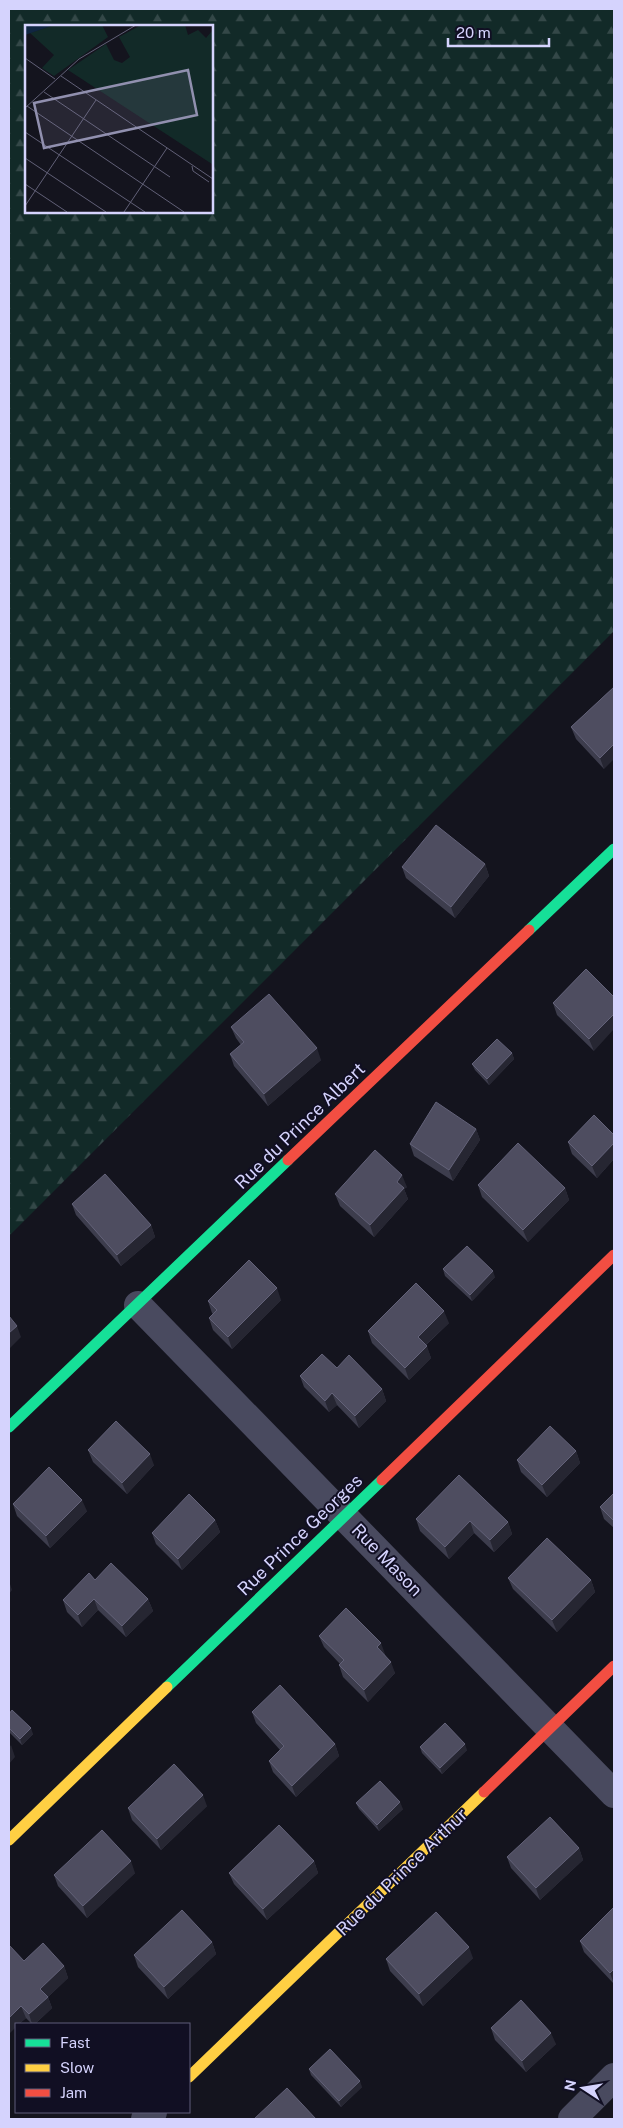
<svg xmlns="http://www.w3.org/2000/svg" width="623" height="2128" viewBox="0 0 623 2128" font-family="'Public Sans',sans-serif">
<style>
.forest{fill:url(#forest-firs);fill-rule:evenodd}
.lines{fill:none;stroke-linecap:round;stroke-linejoin:round}
.street{stroke:#494a5f;stroke-width:28}
.fast{stroke:#16e098;stroke-width:11}
.slow{stroke:#ffcf43;stroke-width:11}
.jam{stroke:#f24e42;stroke-width:11}
.wall{fill:#3d3d4d}
.shaded-wall{fill:#262632}
.building{fill:#4e4d60;stroke:#636279}
.labels{text-anchor:middle;stroke-width:4;stroke-linejoin:round;paint-order:stroke}
.street-label{font-size:18px;fill:#d5d3fd;stroke:#110f23}
.inset-road{fill:none;stroke:#616077;stroke-width:1}
.view{fill:#9190af;fill-opacity:0.15;stroke:#9190af;stroke-width:2.5}
.inset-edge{fill:none;stroke:#d5d3fd;stroke-width:2.5}
</style>
<defs>
<pattern id="forest-firs" width="22" height="20" patternUnits="userSpaceOnUse" patternTransform="scale(1.25)"><rect width="22" height="20" fill="#122a28"/><path d="M5 1l3.5 6h-7zM16 11l3.5 6h-7z" fill="#344848"/></pattern>
</defs>
<rect width="100%" height="100%" fill="#14141e"/>
<path class="forest" d="M9,9H614V631L9,1236ZM26,26H211V211H26Z"/>
<g class="lines">
<path class="street" d="M138,1305L614,1794
M145,2119L153,2112
M572,2119L614,2077"/>
<path class="fast" d="M529,930L614,849
M9,1427L288,1160
M167,1687L382,1480"/>
<path class="slow" d="M9,1840L167,1687
M189,2077L484,1792"/>
<path class="jam" d="M288,1160L529,930
M382,1480L614,1255
M484,1792L614,1666"/>
</g>
<path class="wall" d="M614,687L604,769L576,739L571,727Z
M485,864L489,876L455,918L406,878L402,867Z
M586,969L594,1051L557,1015L553,1003Z
M231,1027L321,1060L268,1106L234,1066L230,1054L241,1045L236,1038Z
M512,1053L514,1059L489,1085L475,1070L472,1064Z
M476,1129L480,1140L453,1181L414,1156L410,1144Z
M614,1135V1159L597,1178L572,1154L568,1142Z
M478,1185L565,1188L569,1200L528,1242L482,1197Z
M407,1187L404,1189L408,1199L374,1237L340,1206L335,1194Z
M72,1204L151,1225L155,1237L121,1266L76,1215Z
M443,1269L495,1277L472,1301L445,1276Z
M281,1300L232,1349L213,1330L209,1318L213,1314L212,1313L208,1301Z
M449,1323L426,1345L431,1358L409,1380L372,1343L368,1331Z
M337,1368L382,1389L386,1401L359,1428L337,1405L329,1412L304,1387L300,1376Z
M88,1450L154,1465L127,1494L93,1462Z
M576,1451L580,1463L547,1497L521,1472L517,1460Z
M614,1493V1528L604,1519L600,1507Z
M13,1504L87,1511L50,1548L17,1516Z
M416,1519L508,1522L512,1534L494,1552L474,1533L449,1559L420,1531Z
M215,1520L220,1532L182,1570L156,1544L152,1533Z
M508,1578L591,1580L595,1592L557,1632L513,1589Z
M95,1580L148,1599L153,1611L126,1637L98,1610L82,1627L67,1612L63,1600Z
M319,1636L385,1654V1655L395,1673L368,1702L343,1677L339,1665L340,1664L324,1647Z
M252,1712L335,1744L339,1756L296,1797L273,1772L269,1761L280,1750L256,1723Z
M9,1714L33,1734L22,1745L9,1732Z
M420,1747L467,1750L442,1774L422,1753Z
M356,1803L403,1809L379,1831L359,1809Z
M207,1806L161,1850L132,1820L128,1808Z
M579,1848L583,1860L540,1900L511,1868L507,1857Z
M314,1861L318,1873L267,1920L234,1884L229,1873Z
M135,1873L87,1918L58,1886L54,1875Z
M614,1907V1984L584,1952L580,1941Z
M212,1942L216,1954L168,1999L138,1967L134,1955Z
M473,1958L423,2006L390,1971L386,1959Z
M24,1961L64,1966L68,1978L48,1997L52,2008L35,2024H32L26,2018L19,2024Z
M491,2028L556,2044L526,2072L495,2040Z
M309,2069L362,2087L341,2107L311,2075Z"/>
<path class="shaded-wall" d="M614,744V759L604,769L600,758Z
M485,864L489,876L455,918L451,907Z
M614,1014V1029L594,1051L589,1039Z
M317,1048L321,1060L268,1106L264,1094Z
M512,1053L514,1059L489,1085L487,1079Z
M476,1129L480,1140L453,1181L449,1170Z
M614,1143V1159L597,1178L592,1166Z
M402,1175L407,1187L404,1189L408,1199L374,1237L370,1225L397,1182Z
M565,1188L569,1200L528,1242L523,1230Z
M151,1225L155,1237L121,1266L117,1255Z
M493,1271L495,1277L472,1301L470,1295Z
M277,1288L281,1300L232,1349L228,1337Z
M444,1311L449,1323L422,1348L418,1337Z
M17,1326L21,1337L9,1349V1333Z
M427,1346L431,1358L409,1380L405,1368Z
M382,1389L386,1401L359,1428L355,1416Z
M332,1393L337,1405L329,1412L325,1401Z
M576,1451L580,1463L547,1497L542,1485Z
M150,1454L154,1465L127,1494L122,1483Z
M82,1500L87,1511L50,1548L46,1536Z
M215,1520L220,1532L182,1570L178,1559Z
M470,1521L474,1533L449,1559L445,1547Z
M508,1522L512,1534L494,1552L490,1540Z
M591,1580L595,1592L557,1632L552,1620Z
M9,1581L12,1590L9,1594Z
M94,1599L98,1610L82,1627L78,1615Z
M148,1599L153,1611L126,1637L122,1626Z
M381,1643L385,1654L381,1659L377,1647Z
M391,1662L395,1673L368,1702L364,1690Z
M31,1728L33,1734L22,1745L20,1739Z
M335,1744L339,1756L296,1797L292,1786Z
M465,1744L467,1750L442,1774L440,1768Z
M11,1745L15,1757L9,1764V1748Z
M203,1795L207,1806L161,1850L157,1839Z
M400,1802L403,1809L379,1831L377,1825Z
M579,1848L583,1860L540,1900L536,1888Z
M131,1861L135,1873L87,1918L83,1906Z
M314,1861L318,1873L267,1920L263,1909Z
M212,1942L216,1954L168,1999L164,1987Z
M469,1947L473,1958L423,2006L419,1994Z
M64,1966L68,1978L48,1997L52,2008L35,2024H32L29,2014L40,1989Z
M614,1969V1984L610,1973Z
M21,2006L26,2018L19,2024H16V2027L9,2034V2018Z
M551,2033L556,2044L526,2072L522,2061Z
M360,2081L362,2087L341,2107L339,2101Z"/>
<path class="building" d="M614,687V744L600,758L571,727Z
M436,825L485,864L451,907L402,867Z
M586,969L614,997V1014L589,1039L553,1003Z
M269,994L317,1048L264,1094L230,1054L244,1042L231,1027Z
M497,1039L512,1053L487,1079L472,1064Z
M436,1102L476,1129L449,1170L410,1144Z
M594,1115L614,1135V1143L592,1166L568,1142Z
M518,1143L565,1188L523,1230L478,1185Z
M375,1150L402,1175L397,1182L404,1188L370,1225L335,1194Z
M105,1174L151,1225L117,1255L72,1204Z
M467,1246L493,1271L470,1295L443,1269Z
M249,1260L277,1288L228,1337L209,1318L217,1310L208,1301Z
M416,1283L444,1311L418,1337L427,1346L405,1368L368,1331Z
M9,1316L17,1326L9,1333Z
M322,1354L337,1368L349,1355L382,1389L355,1416L332,1393L325,1401L300,1376Z
M116,1421L150,1454L122,1483L88,1450Z
M550,1426L576,1451L542,1485L517,1460Z
M49,1467L82,1500L46,1536L13,1504Z
M459,1475L508,1522L490,1540L470,1521L445,1547L416,1519Z
M614,1493V1521L600,1507Z
M189,1494L215,1520L178,1559L152,1533Z
M547,1538L591,1580L552,1620L508,1578Z
M111,1563L148,1599L122,1626L94,1599L78,1615L63,1600L89,1573L95,1580Z
M346,1608L381,1643L377,1647L391,1662L364,1690L339,1665L344,1660L319,1636Z
M280,1685L335,1744L292,1786L269,1761L284,1746L252,1712Z
M12,1710L31,1728L20,1739L9,1728V1714Z
M445,1723L465,1744L440,1768L420,1747Z
M174,1764L203,1795L157,1839L128,1808Z
M380,1781L400,1802L377,1825L356,1803Z
M550,1817L579,1848L536,1888L507,1857Z
M279,1825L314,1861L263,1909L229,1873Z
M102,1830L131,1861L83,1906L54,1875Z
M614,1907V1969L610,1973L580,1941Z
M182,1910L212,1942L164,1987L134,1955Z
M436,1912L469,1947L419,1994L386,1959Z
M43,1943L64,1966L40,1989L48,1997L29,2014L21,2006L9,2018V1945L24,1961Z
M521,2000L551,2033L522,2061L491,2028Z
M330,2049L360,2081L339,2101L309,2069Z
M287,2088L316,2119H254Z"/>
<g class="labels">
<g class="street-label">
<text transform="translate(300 1126) rotate(-44)" y="6">Rue du Prince Albert</text>
<text transform="translate(300 1535) rotate(-44)" y="6">Rue Prince Georges</text>
<text transform="translate(387 1560) rotate(46)" y="6">Rue Mason</text>
<text transform="translate(402 1872) rotate(-44)" y="6">Rue du Prince Arthur</text>
</g>
</g>
<g transform="translate(25 25)">
<rect width="188" height="188" fill="#14141e"/>
<path d="M29,0H77L83,12L29,51L17,43L29,30L5,8ZM116,0H160L163,10L173,5L181,13L187,6V139L43,45L81,19L89,35L97,38L105,32L94,12Z" fill="#122a28"/>
<path d="M0,0H29L0,10Z" fill="#102642"/>
<path class="inset-road" d="M0,33L30,54M36,51L188,154M19,67L145,152M2,81L159,187M0,83L54,34L111,0M0,107L120,187M0,133L81,187M167,141L168,146L184,157M0,159L42,187M0,181L71,75M99,187L142,123"/>
<path class="view" d="M163,45L172,90L19,123L9,78Z"/>
<rect width="188" height="188" class="inset-edge"/>
</g>
<rect width="623" height="2128" fill="none" stroke="#d5d3fd" stroke-width="20"/>
<rect x="15" y="2023" width="175" height="90" fill="#110f23" stroke="#5f5d7a"/>
<rect x="25" y="2039" width="25" height="8" fill="#16e098" stroke="#5f5d7a"/>
<text x="60" y="2048" font-size="15" fill="#d5d3fd">Fast</text>
<rect x="25" y="2064" width="25" height="8" fill="#ffcf43" stroke="#5f5d7a"/>
<text x="60" y="2073" font-size="15" fill="#d5d3fd">Slow</text>
<rect x="25" y="2089" width="25" height="8" fill="#f24e42" stroke="#5f5d7a"/>
<text x="60" y="2098" font-size="15" fill="#d5d3fd">Jam</text>
<g transform="translate(583 2088) rotate(282)" stroke="#110f23" stroke-width="4" paint-order="stroke">
<path d="M0-4L9 19L0 12L-9 19Z" fill="#d5d3fd"/>
<text y="-8" font-size="14" font-weight="bold" text-anchor="middle" fill="#d5d3fd">N</text>
</g>
<path d="M448 38v8h101v-8" fill="none" stroke="#d5d3fd" stroke-width="2.5"/>
<text x="456" y="38" font-size="15" fill="#d5d3fd" stroke="#110f23" stroke-width="4" paint-order="stroke">20 m</text>
</svg>
